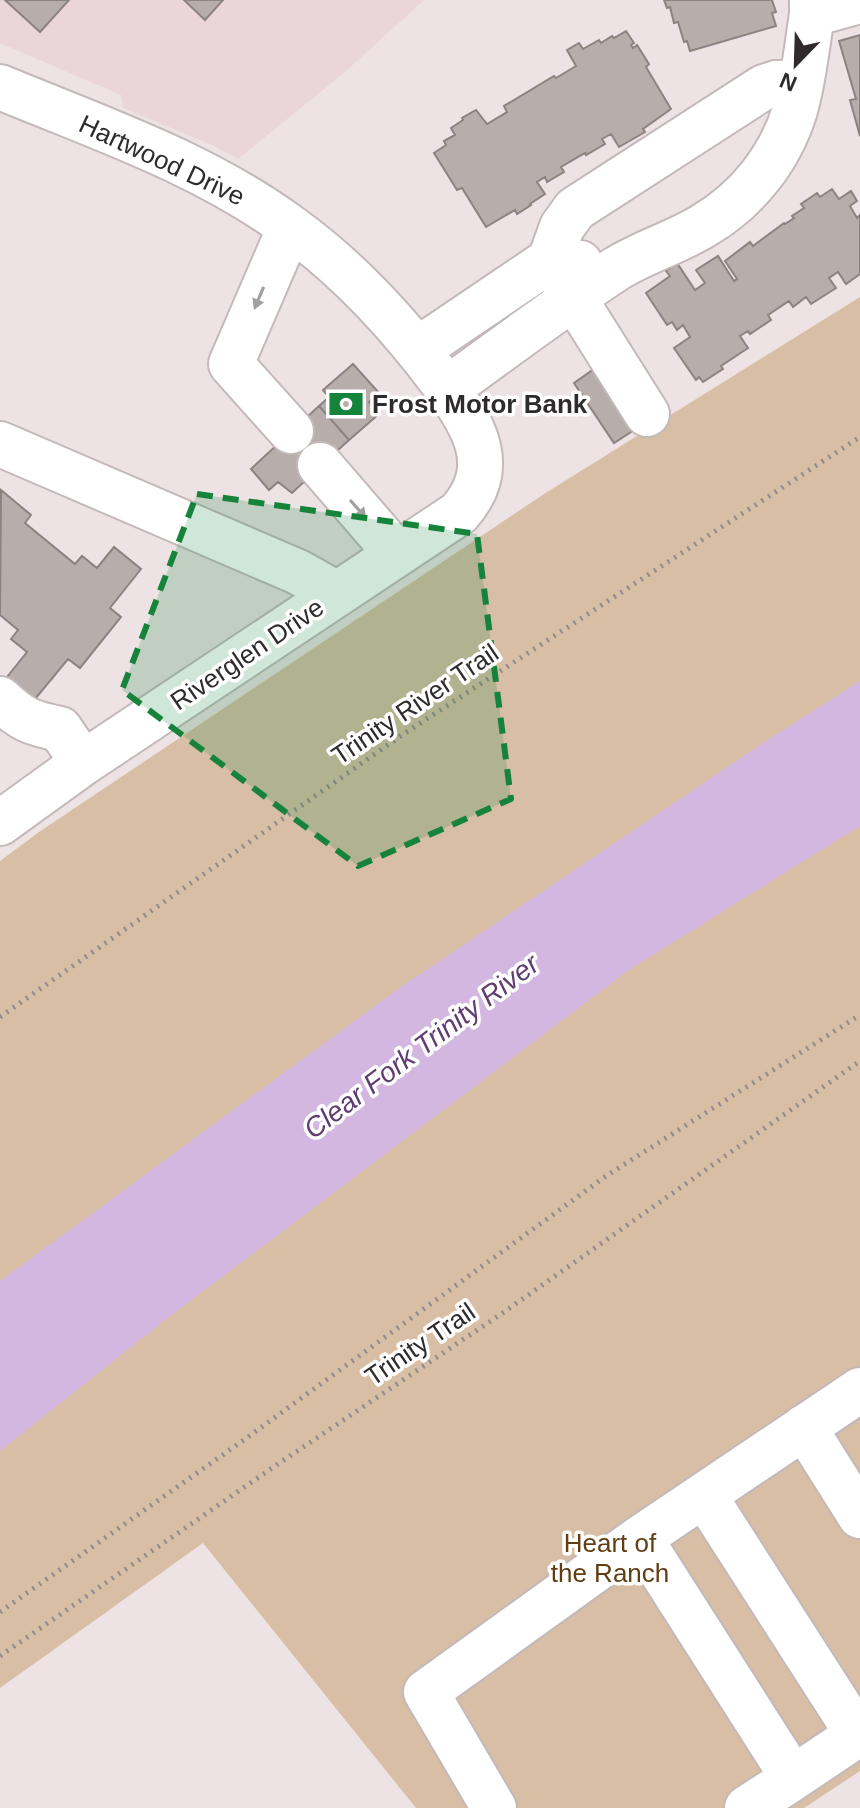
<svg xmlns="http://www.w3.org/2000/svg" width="860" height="1808" viewBox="0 0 860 1808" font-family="Arial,sans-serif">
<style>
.built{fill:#ead6d8}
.green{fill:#d8bea5}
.water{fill:#d3b7e1}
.building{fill:#b7adaa;stroke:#8c8380;stroke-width:2}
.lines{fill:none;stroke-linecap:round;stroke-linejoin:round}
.minor-casing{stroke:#c4b9ba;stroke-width:48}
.path{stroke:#918a8b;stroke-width:5;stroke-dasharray:2 6;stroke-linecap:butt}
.minor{stroke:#fff;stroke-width:44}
.oneway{fill:#a1a0a0}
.marked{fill:#16833a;fill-opacity:0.2;stroke:#16833a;stroke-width:6;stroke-dasharray:16 10;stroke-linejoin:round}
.labels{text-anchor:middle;stroke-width:7;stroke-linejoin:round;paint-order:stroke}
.street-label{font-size:26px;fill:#2f2b2c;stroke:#fff}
.poi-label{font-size:26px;font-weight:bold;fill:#2f2b2c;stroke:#fff;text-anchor:start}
.park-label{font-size:26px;fill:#613d13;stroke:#fff}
.water-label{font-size:28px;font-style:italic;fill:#603c70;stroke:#fff}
</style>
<rect width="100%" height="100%" fill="#ede3e4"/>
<path class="built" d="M0,0H424L345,72L238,159L212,145L123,108L121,95L0,43Z"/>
<path class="green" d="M860,297V1771L804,1808H416L203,1543L0,1688V861L39,832L544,494Z"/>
<path class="water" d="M860,681V826L629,970L165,1320L0,1451V1281L398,989L766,741Z"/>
<path class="building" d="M5,0H69L40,32Z
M184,0H223L205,20Z
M664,0H772L776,12L772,13L776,26L690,51L687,41L684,42L678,22L674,23L670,7L667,8Z
M626,31L634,43L631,45L633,48L637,45L649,64L646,67L671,109L643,129L645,132L619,147L611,134L602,139L605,144L586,155L585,153L561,167L564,172L547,182L545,177L537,182L545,194L530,204L531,205L517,214L515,210L486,227L462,188L457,190L434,153L446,145L444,141L455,135L451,128L463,120L462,118L476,110L487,124L507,112L504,106L554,76L556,78L576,66L567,50L579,43L583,49L599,40L601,43L612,36L614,38Z
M860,35V136L850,100L856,99L839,41Z
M832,189L839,199L851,191L857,201L850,206L857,218L860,215V274L846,284L838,272L829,278L836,288L811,304L806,297L793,307L789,301L768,315L771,320L750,334L748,331L740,336L748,348L721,366L723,369L703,382L699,377L696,380L674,348L690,337L683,325L677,330L672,322L667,325L646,293L670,276L666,271L677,263L695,290L705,283L696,270L718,256L734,281L737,279L725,261L750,242L753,246L784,223L785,224L794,218L792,216L804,208L801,204L817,193L820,197Z
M353,364L379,393L369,402L379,414L349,440L319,406L329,397L323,390Z
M594,369L634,430L614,443L574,383Z
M319,406L349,440L292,493L278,482L269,490L251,469Z
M1,490L31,515L25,523L75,564L82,556L97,568L114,547L141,569L110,608L121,617L80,668L68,659L35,699L7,677L27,652L11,639L18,630L0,615Z"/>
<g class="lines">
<g class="minor-casing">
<path id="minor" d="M812,14L860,1
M0,87C99,128 203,163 290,227C350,270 399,324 443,383C474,425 500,467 459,513L83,763L0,823
M290,227L231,364L291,431
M417,350L550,260L580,263
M447,389C503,349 558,307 616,269C643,252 675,243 703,226C747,200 780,159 795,110C804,79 807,46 812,14V0
M647,414L550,260L562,227L575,209L764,87L776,83L801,82
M0,444L298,572L337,594
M320,465L396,553
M0,699C22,720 31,723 60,729L83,763
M860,1390L640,1538L793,1778L860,1733
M804,1427L860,1516
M704,1495L858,1735
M494,1808L426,1692L640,1538
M747,1808L793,1778"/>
</g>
<path class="path" d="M0,1017L402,735L860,437
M0,1612L248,1437L606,1176L860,1015
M0,1656L275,1466L504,1312L860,1061"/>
<use href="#minor" class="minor"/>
</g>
<defs><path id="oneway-solid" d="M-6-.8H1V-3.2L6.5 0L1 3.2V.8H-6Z" transform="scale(2)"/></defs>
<g class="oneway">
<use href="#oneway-solid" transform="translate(259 298) rotate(113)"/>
<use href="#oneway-solid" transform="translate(358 509) rotate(49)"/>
</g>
<path class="marked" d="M197,494L477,534L511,799L358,866L122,690Z"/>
<defs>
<g id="bank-bare" transform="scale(2.76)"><path d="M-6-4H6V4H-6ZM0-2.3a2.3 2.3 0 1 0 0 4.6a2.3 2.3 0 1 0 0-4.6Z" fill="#16833a" stroke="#fff" stroke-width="2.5" paint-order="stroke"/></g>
</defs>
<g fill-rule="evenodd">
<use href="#bank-bare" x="346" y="404"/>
</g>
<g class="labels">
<g class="street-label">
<text transform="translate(162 160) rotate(25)" y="9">Hartwood Drive</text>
<text transform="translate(247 654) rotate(-34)" y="9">Riverglen Drive</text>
<text transform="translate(415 704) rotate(-34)" y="9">Trinity River Trail</text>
<text transform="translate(420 1344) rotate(-34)" y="9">Trinity Trail</text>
</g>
<g class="poi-label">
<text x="372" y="413">Frost Motor Bank</text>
</g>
<g class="park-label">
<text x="610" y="1552">Heart of<tspan x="610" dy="30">the Ranch</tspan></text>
</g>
<g class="water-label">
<text transform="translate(421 1046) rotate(-37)" y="10">Clear Fork Trinity River</text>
</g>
</g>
<g transform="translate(796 64) rotate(203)" stroke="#ffffff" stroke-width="6" paint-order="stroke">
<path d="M0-6L14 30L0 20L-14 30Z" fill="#2f2b2c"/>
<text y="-12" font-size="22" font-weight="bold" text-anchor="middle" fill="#2f2b2c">N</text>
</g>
</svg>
